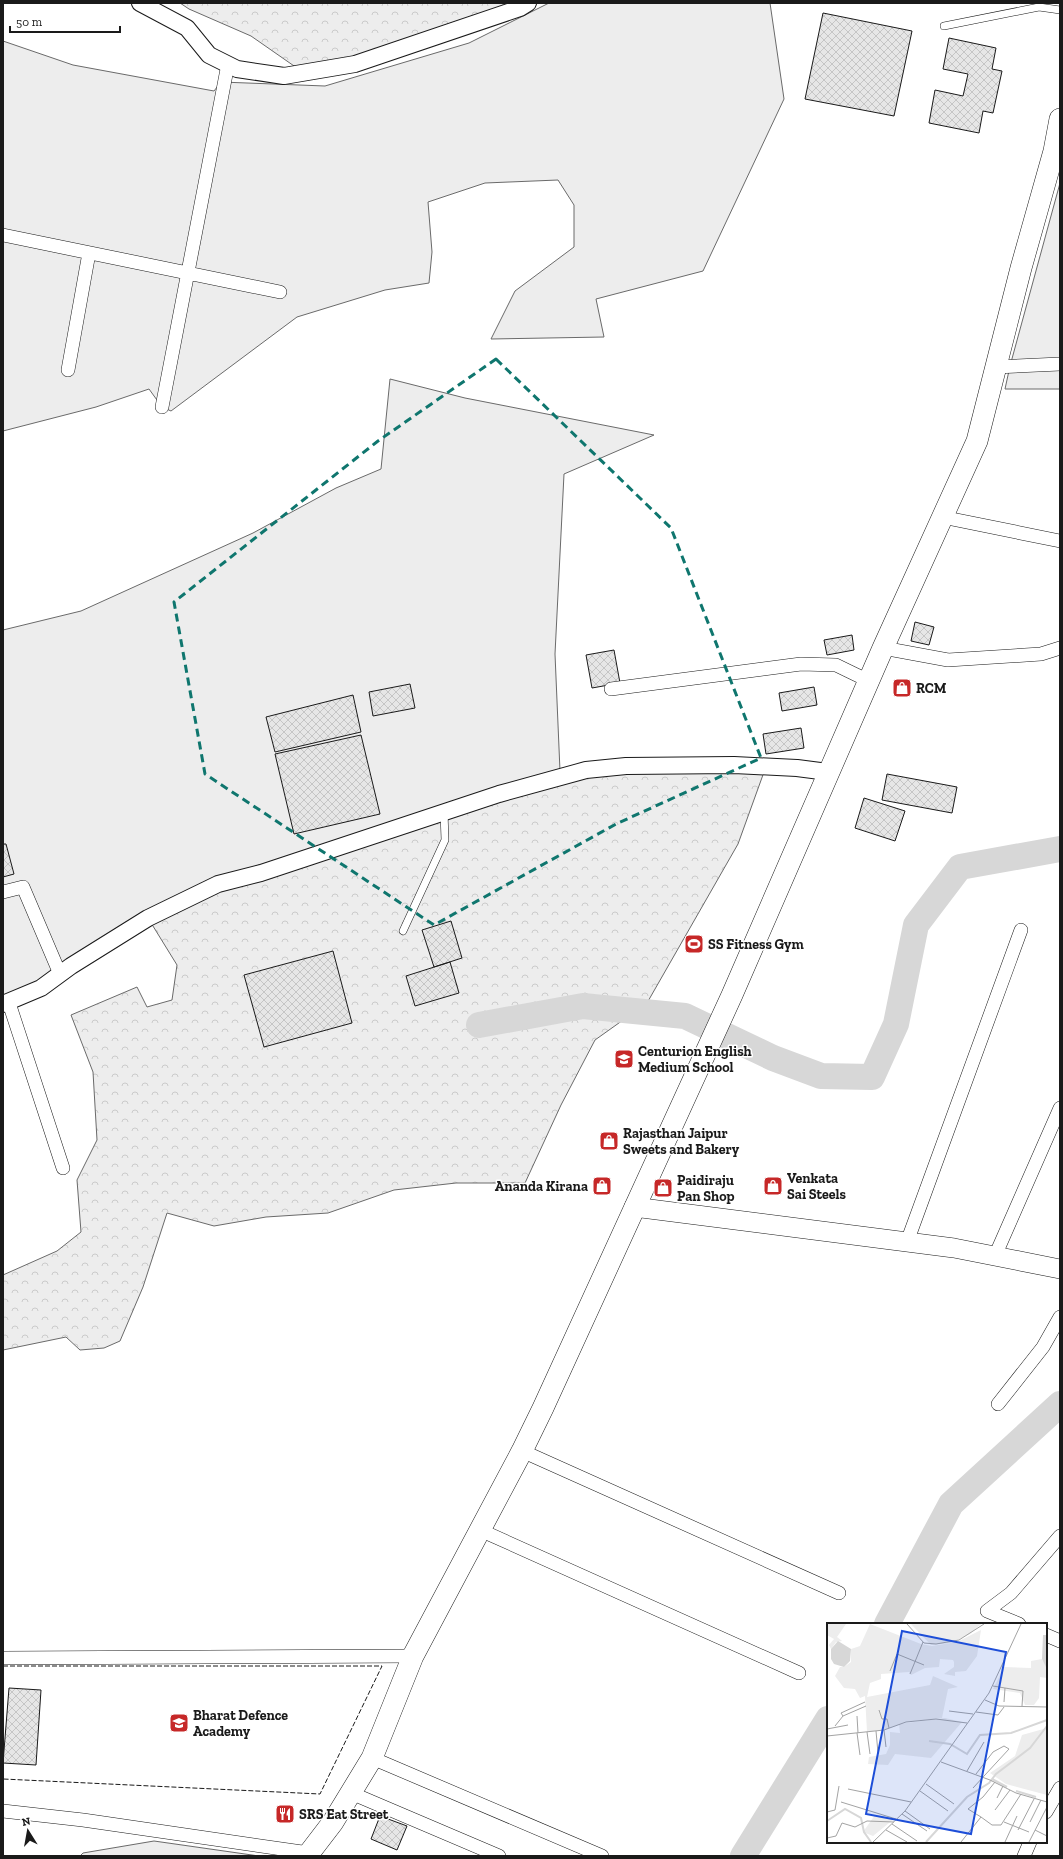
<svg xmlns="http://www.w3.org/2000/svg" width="1063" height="1859" viewBox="0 0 1063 1859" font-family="'Zilla Slab',serif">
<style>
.green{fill:#ededed;stroke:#6a6a6a}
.forest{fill:url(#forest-crowns);stroke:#6a6a6a}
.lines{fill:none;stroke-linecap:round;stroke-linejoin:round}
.river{stroke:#d7d7d7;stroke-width:26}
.building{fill:url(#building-cross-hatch);stroke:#1a1a1a}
.service-casing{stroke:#1a1a1a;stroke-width:8}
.minor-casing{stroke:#1a1a1a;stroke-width:14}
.tertiary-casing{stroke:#1a1a1a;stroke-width:18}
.secondary-casing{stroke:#1a1a1a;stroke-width:20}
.primary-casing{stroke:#1a1a1a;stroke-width:22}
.service{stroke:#fff;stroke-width:7}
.minor{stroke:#fff;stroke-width:13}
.tertiary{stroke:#fff;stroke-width:16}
.secondary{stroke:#fff;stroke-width:19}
.primary{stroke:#fff;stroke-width:21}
.fence{stroke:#1a1a1a;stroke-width:1;stroke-dasharray:5 2;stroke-linecap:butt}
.marked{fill:none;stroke:#0f766e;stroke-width:3;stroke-dasharray:8 5;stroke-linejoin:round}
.labels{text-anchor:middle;stroke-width:3;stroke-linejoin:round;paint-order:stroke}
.poi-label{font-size:14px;font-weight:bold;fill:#1a1a1a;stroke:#fff;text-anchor:start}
.inset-river{fill:none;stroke:#d7d7d7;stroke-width:2}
.inset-road{fill:none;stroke:#a3a3a3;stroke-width:1}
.view{fill:#1d4ed8;fill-opacity:0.15;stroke:#1d4ed8;stroke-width:2}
.inset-edge{fill:none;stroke:#1a1a1a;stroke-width:2}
</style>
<defs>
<pattern id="forest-crowns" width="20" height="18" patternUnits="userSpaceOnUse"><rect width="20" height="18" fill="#ededed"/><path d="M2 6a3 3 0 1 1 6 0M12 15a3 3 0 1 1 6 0" fill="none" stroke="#cbcbcb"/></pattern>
<pattern id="building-cross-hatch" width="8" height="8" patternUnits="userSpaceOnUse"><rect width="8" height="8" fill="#e6e6e6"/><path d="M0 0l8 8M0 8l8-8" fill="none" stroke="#c5c5c5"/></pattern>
</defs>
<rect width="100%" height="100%" fill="#fff"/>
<path class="green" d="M549,3H770L784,99L703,271L596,299L604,337L491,339L515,291L574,247V205L558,180L485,183L428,202L432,252L429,283L385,290L297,317L171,411L162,407L149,389L96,407L3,431V41L73,65L214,91L221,82L325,86L469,43Z
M1060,183V389H1005L1010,366Z
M390,379L465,398L654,435L564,474L555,654L560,771L218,884L3,1004V630L81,611L253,533L336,488L381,469Z
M154,1841L259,1856H80L83,1853Z"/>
<path class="forest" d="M180,3H522L307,75L251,36L189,9Z
M586,770L764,772L738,844L647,1003L595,1040L561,1105L525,1183H456L394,1190L328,1213L266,1217L214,1226L167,1213L143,1287L120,1341L104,1348L80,1350L66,1337L3,1350V1275L57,1251L81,1232L77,1180L97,1140L93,1072L71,1015L137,987L147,1007L172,1000L177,965L148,918L189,897Z"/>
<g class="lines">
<path class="river" d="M479,1025L583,1006L685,1016L773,1058L821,1076L872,1077L896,1024L916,925L960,867L1060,849
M887,1624L951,1504L1060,1404
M743,1856L828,1719"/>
</g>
<path class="building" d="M823,13L912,31L894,116L805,99Z
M949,38L996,48L992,69L1002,71L993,113L983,111L979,133L929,123L935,90L963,96L968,74L943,69Z
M915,622L934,627L929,645L911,641Z
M852,635L854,650L827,655L824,640Z
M614,650L620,683L592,688L586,655Z
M410,684L415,708L373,716L369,692Z
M814,687L817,705L782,711L779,693Z
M353,695L361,732L275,752L266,717Z
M801,728L804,748L766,754L763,734Z
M361,735L380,814L294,834L275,754Z
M887,774L957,787L952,813L882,800Z
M864,798L905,811L895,841L855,828Z
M3,844H6L14,874L3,877Z
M451,921L462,958L434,967L422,930Z
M333,951L352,1023L264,1047L244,975Z
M450,962L459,993L415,1006L406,976Z
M9,1688L41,1690L36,1765L3,1763Z
M380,1816L407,1826L397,1850L371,1839Z"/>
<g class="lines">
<g class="service-casing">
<path id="service" d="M944,26L1039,7L1060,10
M403,931L445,840L444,812"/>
</g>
<g class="minor-casing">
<path id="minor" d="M3,235L280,292
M995,367L1060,364
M68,370L89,253
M162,407L228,64
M942,517L1060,541
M883,648L948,660L1041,654L1060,648
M611,689L801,664L836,665L869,681
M3,892L23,887L60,974
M9,1003L63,1168
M907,1242L1021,930
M995,1256L1060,1108
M998,1404L1043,1347L1060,1317
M522,1451L839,1593
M480,1530L799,1673
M1019,1624L987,1611L1011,1593L1060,1536
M1046,1635L1060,1641
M3,1658L413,1656
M372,1758L602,1856
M351,1793L499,1856
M3,1811L83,1820L309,1853
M1046,1812L1060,1788
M1024,1856L1030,1842"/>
</g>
<g class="tertiary-casing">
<path id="tertiary" d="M140,3L187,28L209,55L237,69L284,76L355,64L520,8L528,3
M3,1004L41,988L71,966L148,918L218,884L261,873L499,794L586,770L626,766L734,765L797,768L828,772"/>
</g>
<g class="secondary-casing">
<path id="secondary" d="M634,1207L954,1248L1060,1269"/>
</g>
<g class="primary-casing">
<path id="primary" d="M307,1856L333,1822L372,1758L413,1656L522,1451L543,1408L732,995L883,648L977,441L1021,268L1054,151L1060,119"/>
</g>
<use href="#service" class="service"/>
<use href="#minor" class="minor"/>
<use href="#tertiary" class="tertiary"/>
<use href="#secondary" class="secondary"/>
<use href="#primary" class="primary"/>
<path class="fence" d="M3,1666H382L320,1794L3,1779"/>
</g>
<path class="marked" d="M496,359L671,528L761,758L616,824L434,925L205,774L174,602L378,441Z"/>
<defs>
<g id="shop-square" transform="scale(1)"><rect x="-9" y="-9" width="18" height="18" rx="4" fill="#c62828" stroke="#fff"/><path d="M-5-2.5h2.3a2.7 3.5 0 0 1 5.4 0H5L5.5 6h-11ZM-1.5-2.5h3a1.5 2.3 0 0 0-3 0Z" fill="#fff"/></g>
<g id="stadium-square" transform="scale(1)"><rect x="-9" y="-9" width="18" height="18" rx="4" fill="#c62828" stroke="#fff"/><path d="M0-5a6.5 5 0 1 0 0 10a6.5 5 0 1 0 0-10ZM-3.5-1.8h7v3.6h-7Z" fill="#fff"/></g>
<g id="school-square" transform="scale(1)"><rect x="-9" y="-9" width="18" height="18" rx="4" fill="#c62828" stroke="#fff"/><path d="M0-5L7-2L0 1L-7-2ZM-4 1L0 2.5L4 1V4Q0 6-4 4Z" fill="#fff"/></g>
<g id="restaurant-square" transform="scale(1)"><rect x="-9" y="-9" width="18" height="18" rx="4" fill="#c62828" stroke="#fff"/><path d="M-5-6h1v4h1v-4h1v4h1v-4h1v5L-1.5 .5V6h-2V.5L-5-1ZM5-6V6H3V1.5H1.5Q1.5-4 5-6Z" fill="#fff"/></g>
</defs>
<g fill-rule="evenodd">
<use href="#shop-square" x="902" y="688"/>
<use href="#stadium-square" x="694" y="944"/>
<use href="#school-square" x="624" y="1059"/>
<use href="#shop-square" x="609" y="1141"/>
<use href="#shop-square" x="602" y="1186"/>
<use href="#shop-square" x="773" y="1186"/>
<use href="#shop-square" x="663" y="1188"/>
<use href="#school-square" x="179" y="1723"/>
<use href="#restaurant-square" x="285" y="1814"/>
</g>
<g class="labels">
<g class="poi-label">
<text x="916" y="693">RCM</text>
<text x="708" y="949">SS Fitness Gym</text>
<text x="638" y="1056">Centurion English<tspan x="638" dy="16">Medium School</tspan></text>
<text x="623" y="1138">Rajasthan Jaipur<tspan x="623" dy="16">Sweets and Bakery</tspan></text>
<text x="787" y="1183">Venkata<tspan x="787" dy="16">Sai Steels</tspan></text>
<text x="677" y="1185">Paidiraju<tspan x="677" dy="16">Pan Shop</tspan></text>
<text x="588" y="1191" text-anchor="end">Ananda Kirana</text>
<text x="193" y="1720">Bharat Defence<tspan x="193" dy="16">Academy</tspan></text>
<text x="299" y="1819">SRS Eat Street</text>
</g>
</g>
<g transform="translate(827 1623)">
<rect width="220" height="220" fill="#fff"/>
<path d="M43,1L94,21L105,23L130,19L154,7L150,33L139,48L128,49V53L117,51L127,44V39L126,37L113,36L112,44L98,45L84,52L82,49L54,51V56L43,60L40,74L103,62L106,53L131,64L121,66L115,95L79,99L60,106L40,109L38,73L33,75L28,66L17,65L8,53L13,44H17L24,39V26L33,23ZM215,36L220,45V55L213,54L212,75L207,82H198L193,70L166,66L177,44L204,45V38ZM220,105V172L179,161L163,150L188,133L195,112ZM48,192L67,196L46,213L36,209Z" fill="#ededed"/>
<path d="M0,1H19L10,14L15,18L9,19L4,26L2,22L7,16L0,12ZM84,1H154L143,11L124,20L104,22ZM118,95L135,99L104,135L68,131L61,142L41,141L42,134L59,131L63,122V109L73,110L72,101Z" fill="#ededed"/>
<path d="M216,12H220V46L215,36ZM11,18L24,26L23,38L17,44L7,41L4,36V26Z" fill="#d7d7d7"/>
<path class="inset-river" d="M102,118L123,121L140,131L153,112L184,110L220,97M165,156L180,164M189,168L209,174M0,198L18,186L34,195L37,209L44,219M99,219L140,174L162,160L169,151L203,125L220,103"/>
<path class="inset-road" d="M80,1L97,20L109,21L132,17L157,1M63,48L70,31L97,42M83,51L96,19M166,63L196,68L195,83M158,77L172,83L220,84M177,79L178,65M52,87L55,96H60L62,105M122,88L146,91M149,89L171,92L177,84M16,93L14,90L38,79M30,93L31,110M8,103L16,93L39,83M0,106L21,102M57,107L59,124M49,108L51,130M40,109L43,131M30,110L33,132M0,113L57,107L79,99L109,96L140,100M114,139L163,157L189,170L220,179M140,148L157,119M99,161L127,181M146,165L182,126L177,123L166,129L149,151M21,166L84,179M93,168L121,188M170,175L176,163M14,179L69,196M168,187L183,167M78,188L103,206M0,189L8,187L12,163M75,191L100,208M154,194L165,202H174L194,171M177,199L202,209M203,199L214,177M65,201L90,218M59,207L80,219M191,207L207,176M208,207L220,213M0,215L9,213L15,200L28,204L40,198L67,199M46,219L78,188L162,70L194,1M134,219L154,194L141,186L156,174L168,159M178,219L190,193M202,219L220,184"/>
<path class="view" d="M75,8L179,29L144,211L39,191Z"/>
<rect width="220" height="220" class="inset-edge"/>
</g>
<rect width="1063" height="1859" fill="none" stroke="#1a1a1a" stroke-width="8"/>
<g transform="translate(28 1831) rotate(349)" stroke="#ffffff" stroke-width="3" paint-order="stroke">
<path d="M0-3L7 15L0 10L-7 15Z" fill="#1a1a1a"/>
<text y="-6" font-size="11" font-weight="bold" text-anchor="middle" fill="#1a1a1a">N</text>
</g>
<path d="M10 26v6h110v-6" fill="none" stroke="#1a1a1a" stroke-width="2"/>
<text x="16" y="26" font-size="12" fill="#1a1a1a" stroke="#ffffff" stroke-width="3" paint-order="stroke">50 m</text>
</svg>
